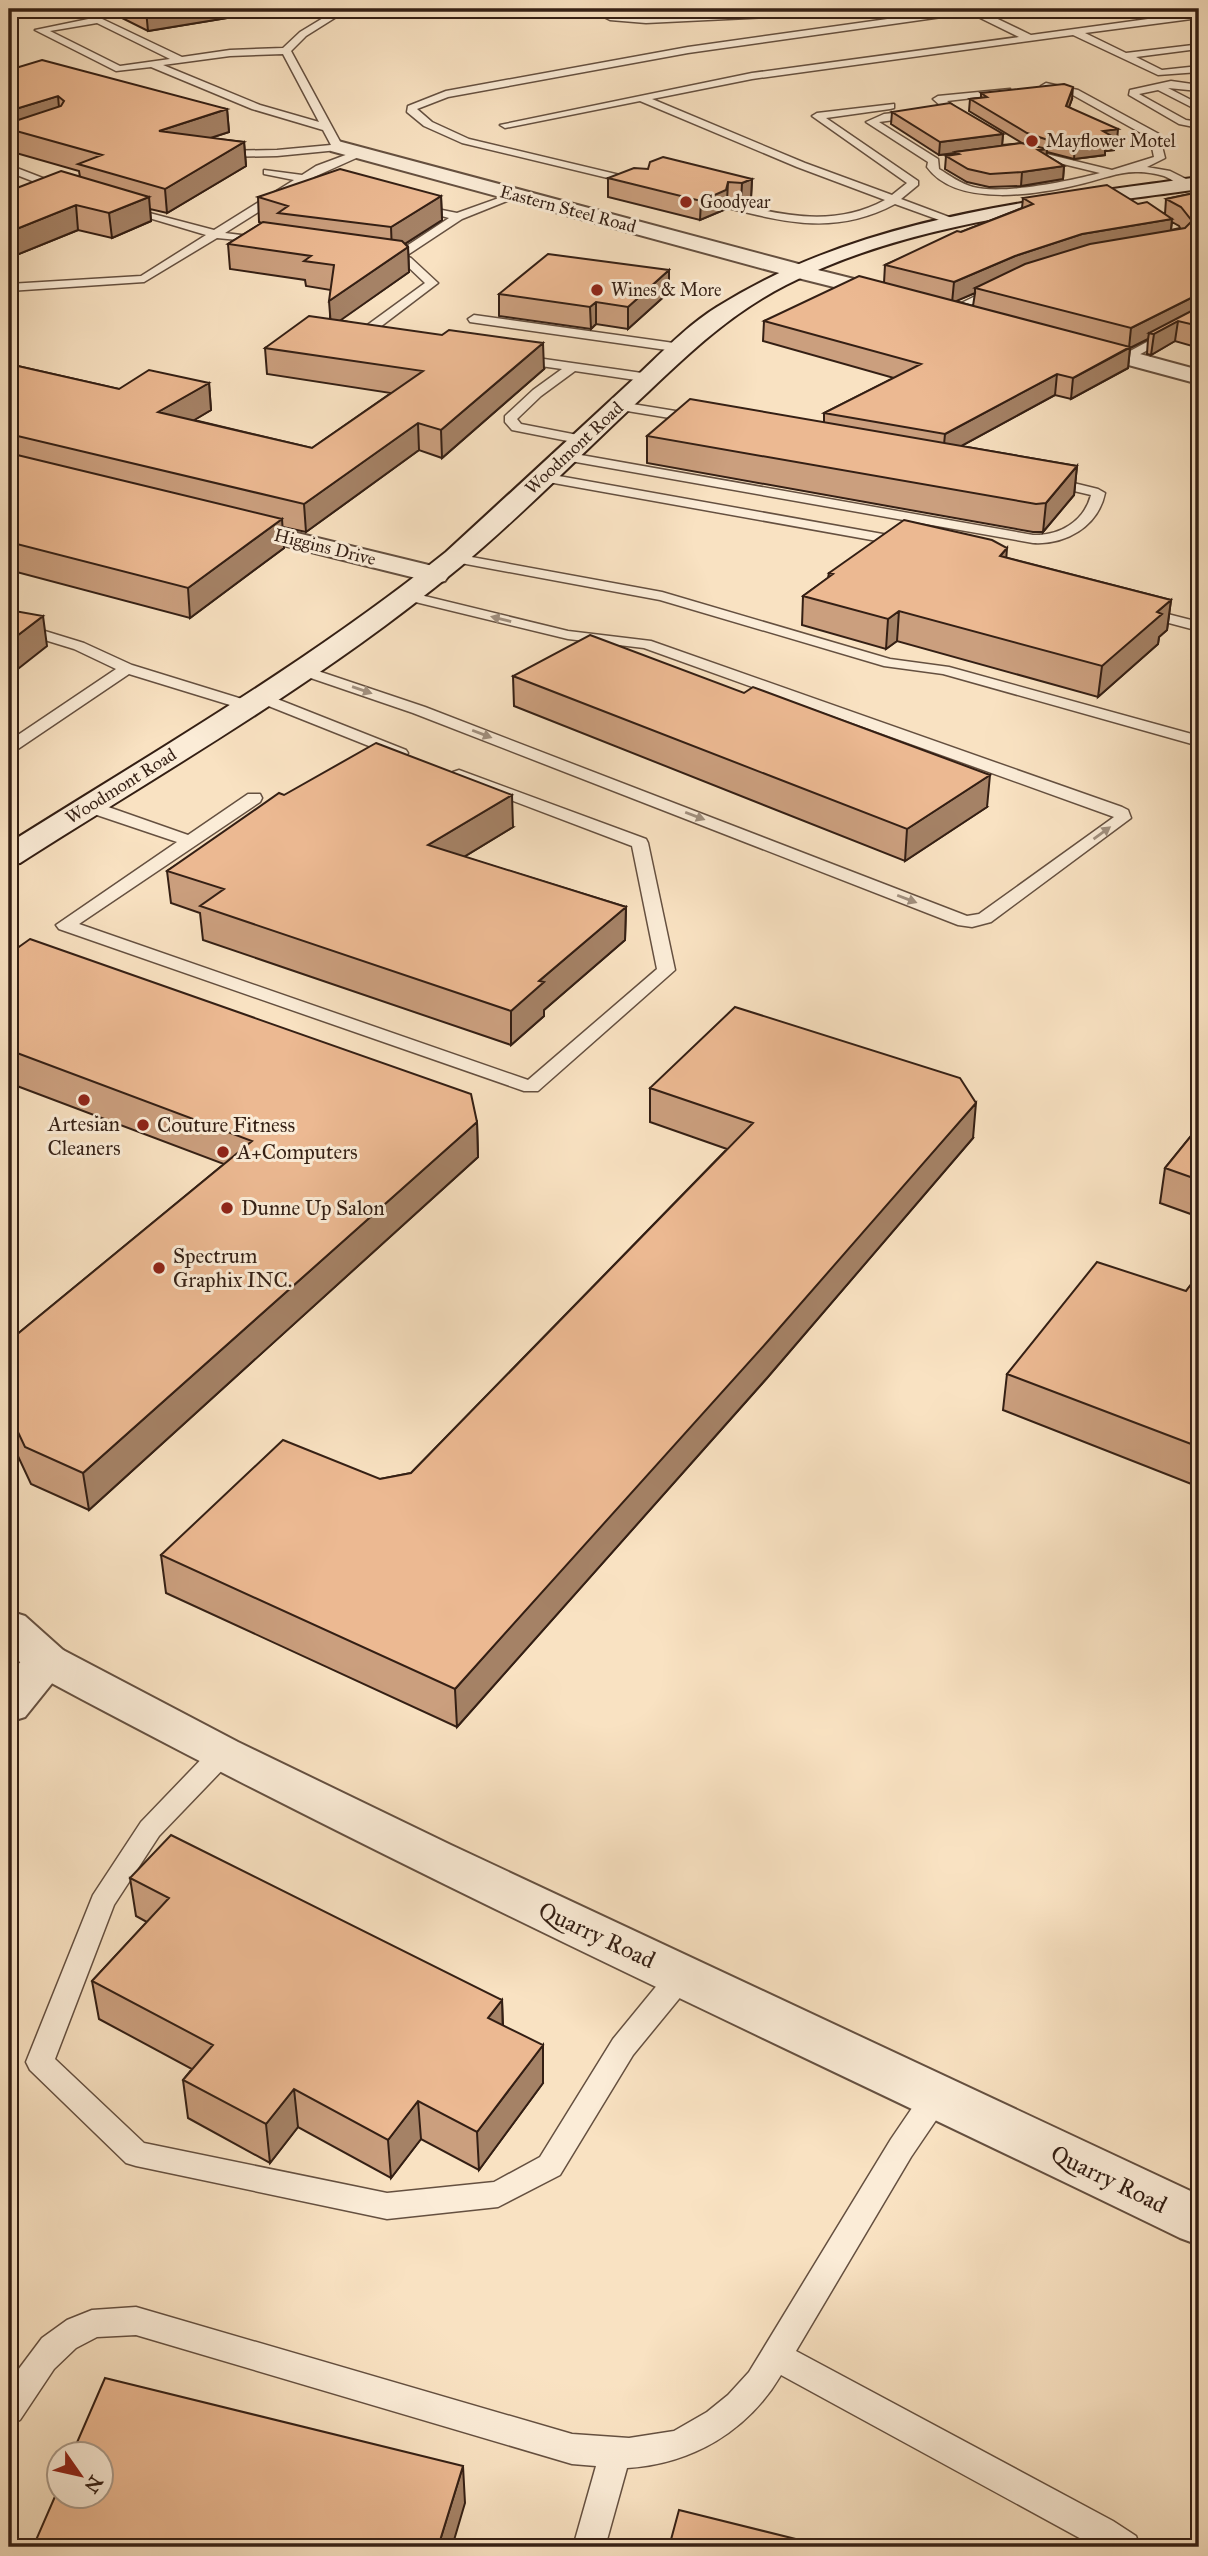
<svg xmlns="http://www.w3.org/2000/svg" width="1208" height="2556" viewBox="0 0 1208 2556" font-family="'IM FELL Great Primer',serif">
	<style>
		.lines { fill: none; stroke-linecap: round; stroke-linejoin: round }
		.service-casing { stroke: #655040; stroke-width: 3 }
		.minor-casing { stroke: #655040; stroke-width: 4 }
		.tertiary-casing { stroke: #655040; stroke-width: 4 }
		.secondary-casing { stroke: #341f14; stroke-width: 4 }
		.service { fill: #fbecd7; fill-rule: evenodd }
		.minor { fill: #fbecd7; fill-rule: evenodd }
		.tertiary { fill: #fbecd7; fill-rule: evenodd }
		.secondary { fill: #fbecd7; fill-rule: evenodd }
		.wall { fill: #cb9f7e; stroke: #341f14; stroke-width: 2; fill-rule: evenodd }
		.shaded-wall { fill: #a58266; stroke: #341f14; stroke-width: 2 }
		.building { fill: #ecb992; stroke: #341f14; stroke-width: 2 }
		.oneway { fill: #a1907f }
		.poi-dot { fill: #8f2418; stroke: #fbecd7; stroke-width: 2.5 }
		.labels { text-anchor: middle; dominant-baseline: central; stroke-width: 6; stroke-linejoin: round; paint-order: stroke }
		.far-poi-label { font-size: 18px; fill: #341f14; stroke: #fbecd7; text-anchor: start }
		.far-street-label { font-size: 18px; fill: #341f14; stroke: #fbecd7 }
		.poi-label { font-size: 21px; fill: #341f14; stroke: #fbecd7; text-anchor: start }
		.near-street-label { font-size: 24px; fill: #341f14; stroke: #fbecd7 }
	</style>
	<rect width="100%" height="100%" fill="#f9e2c2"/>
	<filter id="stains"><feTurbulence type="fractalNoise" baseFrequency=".00286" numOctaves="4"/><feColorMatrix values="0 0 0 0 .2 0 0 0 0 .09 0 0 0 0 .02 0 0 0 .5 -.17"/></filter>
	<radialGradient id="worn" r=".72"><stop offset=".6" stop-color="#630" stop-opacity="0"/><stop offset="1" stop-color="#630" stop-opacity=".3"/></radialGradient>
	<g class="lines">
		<defs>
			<path id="service" d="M 338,9 L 349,9 L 306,36 L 291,51 L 343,147 L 338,150 L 277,156 L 216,157 L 211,154 L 216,151 L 277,150 L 331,145 L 323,130 L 252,109 L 151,67 L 116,71 L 35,30 L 98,17 L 182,57 L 230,50 L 283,48 L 300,32 ZM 97,23 L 170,59 L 120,66 L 50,31 ZM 283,54 L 319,122 L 260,105 L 163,65 L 230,56 Z
				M 588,9 L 646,17 L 821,9 L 877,9 L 872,12 L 646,23 L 610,20 Z
				M 959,9 L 977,9 L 1031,35 L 1199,12 L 1199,18 L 1085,33 L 1126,53 L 1193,45 L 1193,49 L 1190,50 L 1136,57 L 1162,70 L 1199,66 L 1199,72 L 1158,75 L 1073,35 L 752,79 L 652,99 L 805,163 L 892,195 L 907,183 L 812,116 L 817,113 L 894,104 L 894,108 L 890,109 L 826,118 L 918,181 L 918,185 L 901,199 L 957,220 L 957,224 L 953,225 L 895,204 C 837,235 788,223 728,208 L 728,204 L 732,203 C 785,216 835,227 885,200 L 797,167 L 640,101 L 505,128 L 500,125 L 752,73 L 1019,37 L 970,13 L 688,53 L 448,97 L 417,109 L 432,122 L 469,139 L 645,181 L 645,185 L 641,186 L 462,143 L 424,126 L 407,112 L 408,106 L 446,91 L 688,47 Z
				M 1171,81 L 1199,85 L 1199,91 L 1168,88 L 1199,104 L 1199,111 L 1158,90 L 1139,94 L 1186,120 L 1199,122 L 1199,128 L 1179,124 L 1129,95 L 1130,90 Z
				M 1046,83 L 1078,90 L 1159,134 L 1165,158 L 1147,167 L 1170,171 L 1194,183 L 1194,187 C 1183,189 1174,180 1164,176 C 1157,174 1146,172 1138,172 C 1121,171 1101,179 1085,183 C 1042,194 957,209 927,167 L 928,162 L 866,122 L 884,114 L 943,108 L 933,99 L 938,96 L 1010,89 L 1010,93 L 1007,94 L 947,101 L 956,108 L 956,112 L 879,122 L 938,159 L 939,169 C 949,175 961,184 973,187 C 1002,195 1070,181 1100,173 L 1026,155 L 1026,151 L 1030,150 L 1112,170 L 1154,157 L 1150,138 L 1071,94 L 1043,88 L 1041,86 Z
				M 359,150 L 363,151 L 363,155 L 314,177 L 314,181 L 306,182 L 225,233 L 265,238 L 269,239 L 269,243 L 217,238 L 144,282 L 9,291 L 9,284 L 141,276 L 206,235 L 119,209 L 119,205 L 214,230 L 294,180 L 264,174 L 264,170 L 302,175 L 316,166 Z
				M 9,165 L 66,187 L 67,189 L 58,191 L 9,172 Z
				M 513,193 L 522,195 L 462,219 L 406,256 L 411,258 L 438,283 L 363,340 L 355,340 L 355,334 L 425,283 L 404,263 L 377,257 L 383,254 L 393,255 L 449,218 L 412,208 L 412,204 L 457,213 Z
				M 996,286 L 1006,288 L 955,314 L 945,311 Z
				M 1199,314 L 1199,323 L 1129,360 L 1125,361 L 1119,357 Z
				M 474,315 L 681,344 L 687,348 L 681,352 L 470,322 L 468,319 Z
				M 516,355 L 649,374 L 655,378 L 649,382 L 575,371 L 541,396 L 517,419 L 521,424 L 588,437 L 588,443 L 583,444 L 512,430 L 505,422 L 505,416 L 533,390 L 562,369 L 512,362 L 512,356 Z
				M 620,402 L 700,415 L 706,419 L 700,423 L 615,409 L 614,406 Z
				M 564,452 L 1033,535 C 1059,536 1084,522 1091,495 L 1044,484 L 1044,478 L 1049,477 L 1098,489 L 1105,493 C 1098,527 1065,545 1033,543 L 559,459 L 557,456 Z
				M 542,473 L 905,538 L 912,542 L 905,546 L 537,480 L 537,474 Z
				M 455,554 L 662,592 L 890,659 L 949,667 L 1199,736 L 1199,746 L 943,674 L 884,666 L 660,600 L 450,561 L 448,558 Z
				M 408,592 L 568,631 L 651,641 L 1122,807 L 1128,810 L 1131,818 L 991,922 L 972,927 L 958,925 L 413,713 L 299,674 L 296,671 L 299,668 L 309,668 L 425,707 L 967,916 L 979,914 L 1114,817 L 644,648 L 568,639 L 403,599 L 401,596 Z
				M 1140,607 L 1199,622 L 1199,631 L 1135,614 L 1133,611 Z
				M 9,620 L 84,643 L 132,665 L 255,703 L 257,706 L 249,711 L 243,709 L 129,674 L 15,751 L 9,753 L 9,741 L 116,669 L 74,649 L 9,629 Z
				M 262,693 L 406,750 L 408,753 L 406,756 L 394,756 L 256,701 L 254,698 Z
				M 459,770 L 646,839 L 648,843 L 675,970 L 538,1091 L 524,1091 L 59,929 L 56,925 L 177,842 L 82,810 L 80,806 L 82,802 L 94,802 L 188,835 L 248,794 L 260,794 L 262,798 L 260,802 L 79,924 L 528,1080 L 657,969 L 632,846 L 453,778 L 451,775 L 453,772 Z
				M 222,1745 L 231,1747 L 235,1754 L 231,1761 L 159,1836 L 114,1905 L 55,2059 L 144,2143 L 387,2193 L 494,2182 L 540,2157 L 613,2039 L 672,1967 L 682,1964 L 692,1967 L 696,1975 L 692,1983 L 633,2055 L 560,2175 L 498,2207 L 387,2219 L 136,2166 L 126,2163 L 30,2070 L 26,2062 L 93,1895 L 141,1822 L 213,1747 Z
				M 937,2083 L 947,2086 L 951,2095 L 947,2104 L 911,2157 L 796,2351 L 1113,2521 L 1136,2536 L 1140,2547 L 1096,2547 L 781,2375 C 748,2431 692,2464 627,2468 L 605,2547 L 573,2547 L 596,2466 L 572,2464 L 136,2335 L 97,2337 L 76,2348 L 54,2369 L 20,2420 L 9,2425 L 9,2382 L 42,2338 L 67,2320 L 92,2310 L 136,2307 L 572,2434 L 629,2438 L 674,2431 L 707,2412 L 728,2395 L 749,2372 L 891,2139 L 927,2086 Z"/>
			<path id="minor" d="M 338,141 L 806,266 L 809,271 L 806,276 L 790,276 L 331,151 L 328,147 Z
				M 231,517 L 445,569 L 449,575 L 445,581 L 436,583 L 222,530 L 218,525 L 222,520 Z
				M 47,1645 L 63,1650 L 70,1661 L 25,1717 L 9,1722 L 9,1675 L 31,1650 Z"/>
			<path id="tertiary" d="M 798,265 L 902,291 L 905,296 L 902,301 L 894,302 L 790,276 L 787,271 L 790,266 Z
				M 1077,337 L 1199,370 L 1199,384 L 1069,349 L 1066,344 L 1069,339 Z
				M 9,1611 L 25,1616 L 63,1650 L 238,1742 L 451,1845 L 1199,2195 L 1199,2245 L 1180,2238 C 796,2051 407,1875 31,1672 L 9,1652 Z"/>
			<path id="secondary" d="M 1199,177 L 1199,189 C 1061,209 913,220 786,285 C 733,312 692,350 649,391 C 586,449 526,512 460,567 C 324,680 169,768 20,863 L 9,865 L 9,843 C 157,750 309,662 446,552 C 506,497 566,442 625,387 C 654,361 683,328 717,307 C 861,216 1034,201 1199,177 Z"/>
		</defs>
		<use href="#service" class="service-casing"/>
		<use href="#minor" class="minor-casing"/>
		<use href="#tertiary" class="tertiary-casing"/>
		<use href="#secondary" class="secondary-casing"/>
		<use href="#service" class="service"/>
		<use href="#minor" class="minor"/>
		<use href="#tertiary" class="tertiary"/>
		<use href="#secondary" class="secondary"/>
	</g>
	<path class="wall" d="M 104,9 L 282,9 L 148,31 Z
		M 9,70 L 227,109 L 229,132 L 210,138 L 244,142 L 246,166 L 167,213 L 150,209 L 151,221 L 112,238 L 78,230 L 9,258 L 80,177 L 79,171 L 9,151 Z
		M 981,93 L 1072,99 L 1069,107 L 1117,141 L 1114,142 L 1114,150 L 1105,151 L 1105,155 L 1074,159 L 1047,152 L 1046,155 L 1064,166 L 1063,179 L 1021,186 L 989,187 L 967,182 L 945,169 L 946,156 L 955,154 L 955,153 L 939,155 L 891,124 L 892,112 L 1003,134 L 1002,145 L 1022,143 L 969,111 L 970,99 L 981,98 Z
		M 608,178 L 752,179 L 751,198 L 741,202 L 727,201 L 726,209 L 700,220 L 608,197 Z
		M 1199,192 L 1199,348 L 1175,341 L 1151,355 L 1147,354 L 1148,339 L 1130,348 L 1128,368 L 1071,399 L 1055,395 L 961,446 L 1077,466 L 1074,495 L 1043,532 L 1033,532 L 647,463 L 647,436 L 824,422 L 824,413 L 894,378 L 763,341 L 764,321 L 884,283 L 885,265 L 961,232 L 1022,208 L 1023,198 L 1138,204 L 1165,214 L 1166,199 ZM 1172,222 L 1179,226 L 1180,228 L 1171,230 ZM 975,293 L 973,306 L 955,301 Z
		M 441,196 L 442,220 L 405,244 L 408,247 L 409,272 L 340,320 L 544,369 L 442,458 L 419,450 L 306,532 L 283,527 L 284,548 L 190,618 L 9,570 L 9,364 L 119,389 L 209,383 L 211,410 L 194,420 L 312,448 L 391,393 L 267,374 L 265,348 L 330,319 L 331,290 L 306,286 L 305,280 L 230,269 L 228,244 L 262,223 L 259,222 L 258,197 Z
		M 669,292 L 628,329 L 596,324 L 591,329 L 499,316 L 499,294 Z
		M 1007,558 L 1171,600 L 1167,630 L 1159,637 L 1158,644 L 1098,697 L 897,641 L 886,649 L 802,625 L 803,596 L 828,578 L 829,573 Z
		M 513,676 L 987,807 L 905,861 L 514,706 Z
		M 284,795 L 513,827 L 464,857 L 626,907 L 625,940 L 544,1010 L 544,1016 L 511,1045 L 203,940 L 200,913 L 171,903 L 167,871 Z
		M 9,954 L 477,1122 L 478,1157 L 89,1510 L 31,1484 L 9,1437 L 9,1341 L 224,1164 L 9,1083 Z
		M 650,1088 L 973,1138 L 767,1378 L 457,1727 L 166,1593 L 161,1555 L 380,1479 L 411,1473 L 727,1149 L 650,1122 Z
		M 1199,1126 L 1199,1217 L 1160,1203 L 1165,1168 Z
		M 1199,1274 L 1199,1487 L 1003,1410 L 1007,1374 L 1186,1291 Z
		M 130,1878 L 502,2000 L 503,2025 L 543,2083 L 479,2170 L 421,2139 L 391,2178 L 298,2127 L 270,2163 L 188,2118 L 183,2080 L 192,2069 L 99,2019 L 92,1981 L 147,1922 L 136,1916 Z"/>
	<path class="shaded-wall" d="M 155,9 L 282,9 L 148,31 L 146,10 Z
		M 1073,87 L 1072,99 L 1065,118 L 1066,106 Z
		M 58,96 L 60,119 L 9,129 L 9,111 Z
		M 227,109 L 229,132 L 161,154 L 159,131 Z
		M 1118,129 L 1117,141 L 1114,142 L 1114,150 L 1105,151 L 1105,155 L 1074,159 L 1075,146 L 1103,131 Z
		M 1003,134 L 1002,146 L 955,152 L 955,153 L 939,155 L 940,142 Z
		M 244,142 L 246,166 L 167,213 L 165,189 Z
		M 1047,149 L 1046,162 L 1038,150 Z
		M 1064,166 L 1063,179 L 1021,186 L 1022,172 Z
		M 752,179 L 751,198 L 741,202 L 742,183 Z
		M 728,182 L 727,201 L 726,209 L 700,220 L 701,201 Z
		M 441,196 L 442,220 L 392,252 L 391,227 Z
		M 149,197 L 151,221 L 112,238 L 109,213 Z
		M 76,205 L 78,230 L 9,258 L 9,232 Z
		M 1172,219 L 1170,238 L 975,288 L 975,293 L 952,303 L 954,282 L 1015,256 L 1082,234 Z
		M 408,247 L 409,272 L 331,327 L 329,301 Z
		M 669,270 L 669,292 L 628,329 L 628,307 Z
		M 1199,294 L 1199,313 L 1178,321 L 1175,341 L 1151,355 L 1154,334 L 1149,333 L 1148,339 L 1130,348 L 1128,368 L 1071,399 L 1073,378 L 1129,348 L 1131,328 Z
		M 596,302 L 596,324 L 591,329 L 590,307 Z
		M 543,343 L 544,369 L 442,458 L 441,430 Z
		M 1057,374 L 1055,395 L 943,456 L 945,434 Z
		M 209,383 L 211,410 L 161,440 L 158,412 Z
		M 418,423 L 419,450 L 306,532 L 304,504 Z
		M 1077,466 L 1074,495 L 1043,532 L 1046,503 Z
		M 282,519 L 284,548 L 190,618 L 188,588 Z
		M 1007,548 L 1005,577 L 1000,556 Z
		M 1171,600 L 1167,630 L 1159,637 L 1158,644 L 1098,697 L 1102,666 L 1157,612 Z
		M 899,611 L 897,641 L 886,649 L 888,619 Z
		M 43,616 L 47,646 L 9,676 L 9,642 Z
		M 990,775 L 987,807 L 905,861 L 907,829 Z
		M 512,795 L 513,827 L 429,878 L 428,845 Z
		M 626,907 L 625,940 L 544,1010 L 544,1016 L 511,1045 L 511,1011 L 539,981 Z
		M 976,1103 L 973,1138 L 767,1378 L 457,1727 L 455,1689 Z
		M 477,1122 L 478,1157 L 89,1510 L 83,1473 Z
		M 502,2000 L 503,2038 L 488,2018 Z
		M 543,2045 L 543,2083 L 479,2170 L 477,2132 Z
		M 294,2089 L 298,2127 L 270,2163 L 266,2124 Z
		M 418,2101 L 421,2139 L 391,2178 L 388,2140 Z
		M 463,2466 L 465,2503 L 452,2547 L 438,2547 Z"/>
	<path class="building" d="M 42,60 L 227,109 L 159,131 L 244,142 L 165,189 L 78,164 L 102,155 L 9,129 L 9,123 L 61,106 L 64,101 L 58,96 L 9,111 L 9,70 Z
		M 1064,84 L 1073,87 L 1066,106 L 1118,129 L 1103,131 L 1115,138 L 1101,139 L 1106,142 L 1075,146 L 1048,140 L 1027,133 L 970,99 L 987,97 L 981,93 Z
		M 950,103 L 1003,134 L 940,142 L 892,112 Z
		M 1021,143 L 1047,149 L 1038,150 L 1064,166 L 1022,172 L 990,174 L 968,169 L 946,156 L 959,154 L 955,152 Z
		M 663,157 L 752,179 L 742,183 L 728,182 L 726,190 L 701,201 L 608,178 L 634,168 L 648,169 L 650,162 Z
		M 340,169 L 441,196 L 391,227 L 278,213 L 288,206 L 258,197 Z
		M 61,171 L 149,197 L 109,213 L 76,205 L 9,232 L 9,191 Z
		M 1107,185 L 1138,204 L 1147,202 L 1172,219 L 1082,234 L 1015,256 L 954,282 L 885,265 L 957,231 L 961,232 L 1033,204 L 1023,198 Z
		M 1199,192 L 1199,294 L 1131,328 L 975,288 L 1025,264 L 1090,244 L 1185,228 L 1192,221 L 1181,207 L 1166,199 Z
		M 263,222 L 402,241 L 408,247 L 329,301 L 334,265 L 304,261 L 311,256 L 228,244 Z
		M 548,254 L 669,270 L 628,307 L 596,302 L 590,307 L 499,294 Z
		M 859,276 L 1130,347 L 1073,378 L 1057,374 L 945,434 L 824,413 L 921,364 L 764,321 Z
		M 1199,307 L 1199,326 L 1178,321 L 1154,334 L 1149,333 Z
		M 309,316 L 442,335 L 449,330 L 543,343 L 441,430 L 418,423 L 304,504 L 9,434 L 9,364 L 119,389 L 149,370 L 209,383 L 158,412 L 312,448 L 423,371 L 265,348 Z
		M 690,399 L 1077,466 L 1046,503 L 1036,504 L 647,436 Z
		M 9,453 L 282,519 L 188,588 L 9,542 L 9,529 L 12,527 L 9,526 Z
		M 904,520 L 992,540 L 1007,548 L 1000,556 L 1171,600 L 1157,612 L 1162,614 L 1102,666 L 899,611 L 888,619 L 803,596 L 833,574 L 829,573 Z
		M 9,610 L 43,616 L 9,642 Z
		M 590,635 L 744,693 L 753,687 L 990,775 L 907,829 L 513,676 Z
		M 376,743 L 512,795 L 428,845 L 626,907 L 539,981 L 544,982 L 511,1011 L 200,906 L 224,889 L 167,871 L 279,793 L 284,795 Z
		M 30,939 L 471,1094 L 477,1122 L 83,1473 L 25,1447 L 9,1413 L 9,1341 L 252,1141 L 9,1050 L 9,954 Z
		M 735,1007 L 960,1078 L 976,1103 L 768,1341 L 455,1689 L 161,1555 L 283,1440 L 380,1479 L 411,1473 L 753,1123 L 650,1088 Z
		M 1199,1126 L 1199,1180 L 1165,1168 Z
		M 1097,1262 L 1186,1291 L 1199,1274 L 1199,1447 L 1007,1374 Z
		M 171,1835 L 502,2000 L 488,2018 L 543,2045 L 477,2132 L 418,2101 L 388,2140 L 294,2089 L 266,2124 L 183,2080 L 213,2045 L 92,1981 L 169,1898 L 130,1878 Z
		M 105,2378 L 463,2466 L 438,2547 L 33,2547 L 60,2485 L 60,2496 L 102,2496 L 102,2454 L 72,2454 Z
		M 679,2510 L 828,2547 L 669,2547 Z"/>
	<defs><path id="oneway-solid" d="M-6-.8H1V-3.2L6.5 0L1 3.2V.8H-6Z" transform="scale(1.75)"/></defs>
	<g class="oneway">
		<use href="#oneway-solid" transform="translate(501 619) rotate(-166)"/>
		<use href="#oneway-solid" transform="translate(362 690) rotate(19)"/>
		<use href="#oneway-solid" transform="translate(482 734) rotate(21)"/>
		<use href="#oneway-solid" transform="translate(695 816) rotate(21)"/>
		<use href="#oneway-solid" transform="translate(1102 833) rotate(-36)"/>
		<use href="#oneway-solid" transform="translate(907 899) rotate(21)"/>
	</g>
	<g class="poi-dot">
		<circle cx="1032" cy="141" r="7"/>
		<circle cx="686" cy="202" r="7"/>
		<circle cx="597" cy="290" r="7"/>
		<circle cx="84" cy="1100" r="7"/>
		<circle cx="143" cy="1125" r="7"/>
		<circle cx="223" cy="1152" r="7"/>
		<circle cx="227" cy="1208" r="7"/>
		<circle cx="159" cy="1268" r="7"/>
	</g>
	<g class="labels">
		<g class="far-poi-label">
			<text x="1046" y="141">Mayflower Motel</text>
			<text x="700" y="202">Goodyear</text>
			<text x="611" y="290">Wines &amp; More</text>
		</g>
		<g class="far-street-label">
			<text transform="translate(568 209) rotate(15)">Eastern Steel Road</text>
			<text transform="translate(574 448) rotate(-43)">Woodmont Road</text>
			<text transform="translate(325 547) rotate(14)">Higgins Drive</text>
			<text transform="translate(121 786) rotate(-32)">Woodmont Road</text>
		</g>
		<g class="poi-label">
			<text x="84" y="1124" text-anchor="middle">Artesian<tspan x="84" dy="24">Cleaners</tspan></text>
			<text x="157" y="1125">Couture Fitness</text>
			<text x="237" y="1152">A+Computers</text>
			<text x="241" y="1208">Dunne Up Salon</text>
			<text x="173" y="1256">Spectrum<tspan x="173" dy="24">Graphix INC.</tspan></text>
		</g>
		<g class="near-street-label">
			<text transform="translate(597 1935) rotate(25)">Quarry Road</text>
			<text transform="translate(1109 2179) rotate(26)">Quarry Road</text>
		</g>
	</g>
	<rect width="1208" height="2556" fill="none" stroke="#f9e2c2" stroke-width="35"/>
	<rect x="10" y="10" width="1187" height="2535" fill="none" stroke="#341f14" stroke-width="3.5"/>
	<rect x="18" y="18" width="1173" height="2521" fill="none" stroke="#341f14" stroke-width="2"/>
	<g transform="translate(80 2475) rotate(124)"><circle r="33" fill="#fbecd7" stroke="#ab9a89" stroke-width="2"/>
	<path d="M0-5L12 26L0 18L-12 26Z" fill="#8f2418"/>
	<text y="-10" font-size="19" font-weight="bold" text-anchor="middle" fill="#341f14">N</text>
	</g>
	<rect width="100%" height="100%" filter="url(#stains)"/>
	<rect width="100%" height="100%" fill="url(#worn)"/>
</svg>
